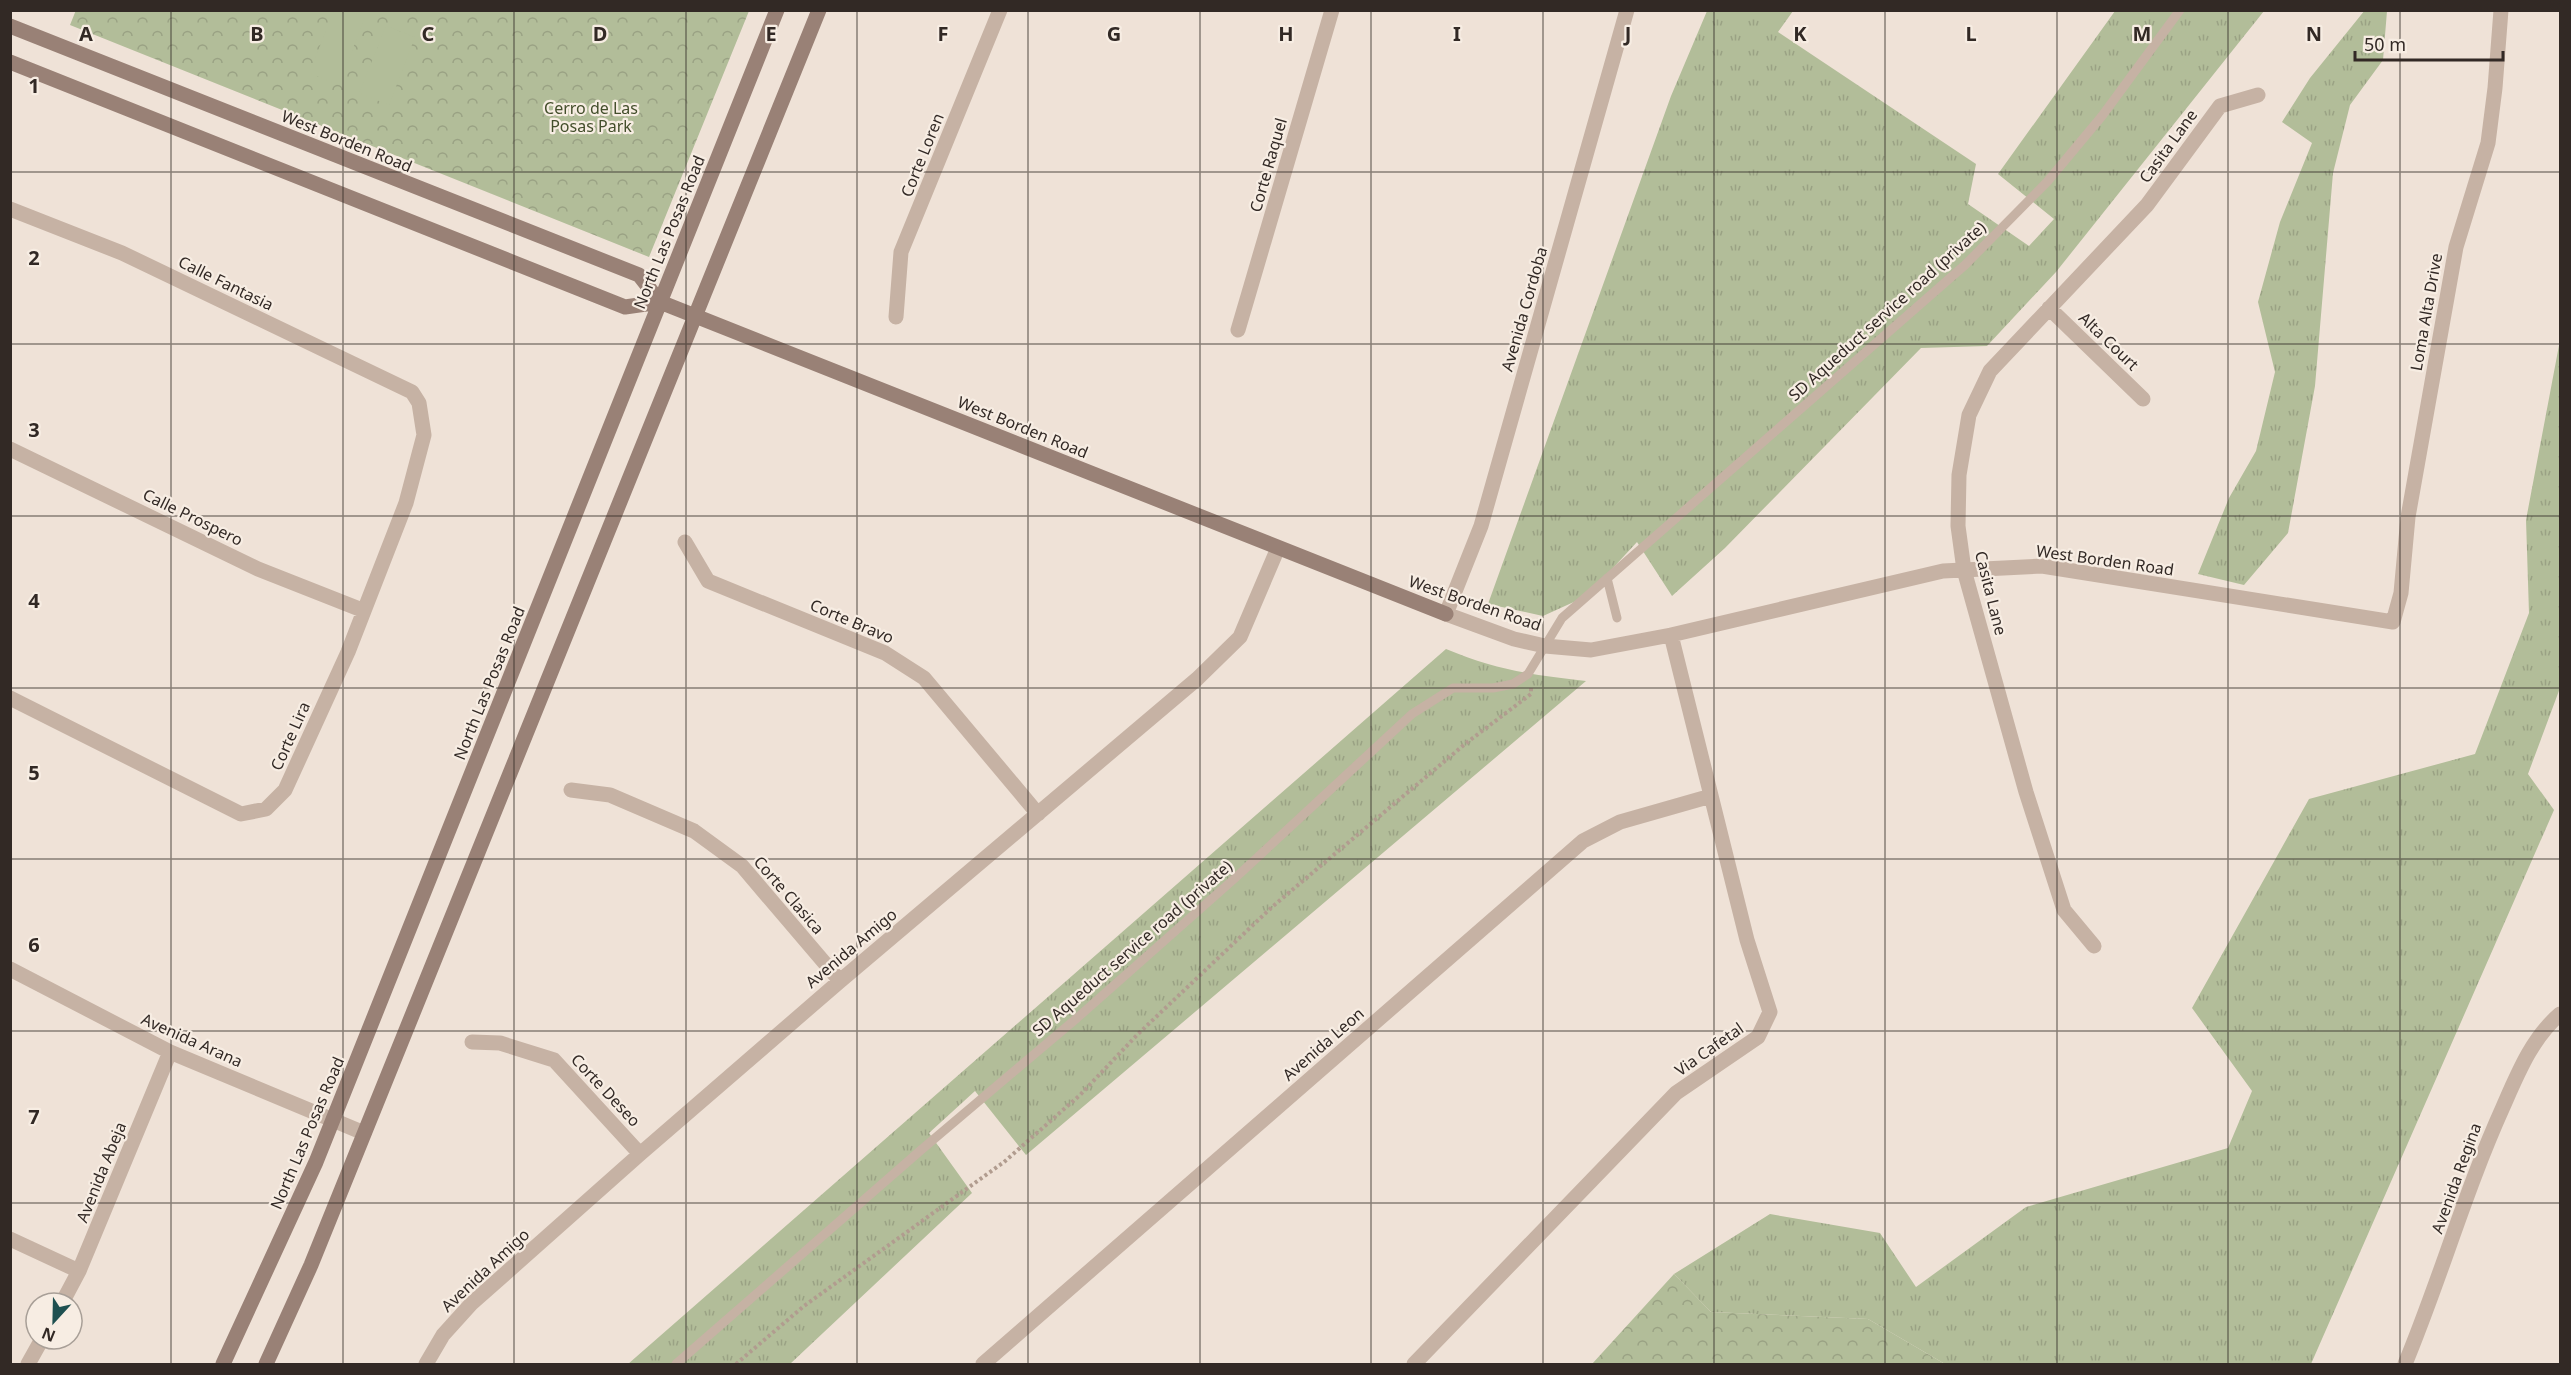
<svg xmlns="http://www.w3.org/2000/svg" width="2571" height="1375" viewBox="0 0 2571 1375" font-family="'Noto Sans',sans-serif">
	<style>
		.grass { fill: url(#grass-tufts) }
		.forest { fill: url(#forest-crowns) }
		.pitch { fill: #b2bd99 }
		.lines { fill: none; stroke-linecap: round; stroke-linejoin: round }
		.path { stroke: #b19c8f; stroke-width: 4; stroke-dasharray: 3 3; stroke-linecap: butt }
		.lane { stroke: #c6b2a4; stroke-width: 9 }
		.street { stroke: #c6b2a4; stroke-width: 15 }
		.secondary { stroke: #998176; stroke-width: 15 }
		.grid { fill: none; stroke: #322925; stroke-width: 1.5; stroke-opacity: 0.55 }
		.labels { text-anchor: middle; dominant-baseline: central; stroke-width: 4.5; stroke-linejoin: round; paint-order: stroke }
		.park-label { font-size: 16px; fill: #434e2b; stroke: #f7ede3 }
		.street-label { font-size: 16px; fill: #322925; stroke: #f7ede3 }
		.grid-label { font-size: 20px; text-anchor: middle; font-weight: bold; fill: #322925; stroke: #f7ede3; stroke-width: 4.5; stroke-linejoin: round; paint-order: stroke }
	</style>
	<defs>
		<pattern id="grass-tufts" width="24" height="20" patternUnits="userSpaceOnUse" patternTransform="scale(1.5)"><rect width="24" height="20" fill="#b2bd99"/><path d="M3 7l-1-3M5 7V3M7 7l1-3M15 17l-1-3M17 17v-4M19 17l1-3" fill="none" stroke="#9aa284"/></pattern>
		<pattern id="forest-crowns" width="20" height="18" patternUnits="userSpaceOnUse" patternTransform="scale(1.5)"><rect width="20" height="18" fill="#b2bd99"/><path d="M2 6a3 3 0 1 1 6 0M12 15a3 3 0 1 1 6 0" fill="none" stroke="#9aa284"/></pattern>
	</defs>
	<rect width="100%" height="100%" fill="#efe2d7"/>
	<path class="grass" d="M 2365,10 L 2387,11 L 2383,60 L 2350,105 L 2333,173 L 2315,386 L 2288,533 L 2244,585 L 2198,574 L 2229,498 L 2256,451 L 2275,372 L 2258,302 L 2280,222 L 2312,143 L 2282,122 L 2310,78 Z
		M 1707,11 L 1793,11 L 1778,32 L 1976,164 L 1968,204 L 2029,246 L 2054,219 L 1998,174 L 2115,11 L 2264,11 L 2056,272 L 1987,346 L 1921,348 L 1725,548 L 1672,596 L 1637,542 L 1587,596 L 1543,616 L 1488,604 L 1671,96 Z
		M 2560,340 L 2560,688 L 2528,774 L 2554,810 L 2311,1364 L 1945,1364 L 1868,1319 L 1711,1312 L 1674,1274 L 1770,1214 L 1880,1233 L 1916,1287 L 2026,1207 L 2228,1148 L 2252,1091 L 2192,1008 L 2309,799 L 2475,754 L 2529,613 L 2526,520 Z
		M 1446,649 C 1496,670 1532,675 1586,681 L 1026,1155 L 975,1091 L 929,1133 L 972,1193 L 790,1364 L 628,1364 Z"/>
	<path class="forest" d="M 76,10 L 749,11 L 649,257 L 70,25 Z
		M 1674,1274 L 1711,1312 L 1868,1319 L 1945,1364 L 1592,1364 Z"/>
	<path class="pitch" d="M 334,11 L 348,11 L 365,17 L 339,85 L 309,73 Z
		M 386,26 L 415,37 L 389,105 L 359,93 Z"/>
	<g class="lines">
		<path class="path" d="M 736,1364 L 804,1306 L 1004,1162 L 1080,1095 L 1138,1034 L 1272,907 L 1465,744 L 1531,694 L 1531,687"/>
		<path class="lane" d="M 1607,578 L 1617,618
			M 676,1364 L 921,1150 L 1077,1018 L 1234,879 L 1412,714 L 1453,688 L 1493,688 L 1513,684 L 1528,674 L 1562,618 L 1965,265 L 2047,182 L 2102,116 L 2180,10"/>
		<path class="street" d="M 1627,10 L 1481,526 L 1446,614 L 1514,639 L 1545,646 L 1591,650 L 1671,635 L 1943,571 L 2042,566 L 2393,622 L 2401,593 L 2408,517 L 2456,247 L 2488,143 L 2495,88 L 2501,10
			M 10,209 L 122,253 L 412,392 L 419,403 L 424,435 L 406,503 L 348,652 L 285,790 L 266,809 L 241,814 L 10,698
			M 2049,308 L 2143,399
			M 896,317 L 901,252 L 1000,10
			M 1238,330 L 1332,10
			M 10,449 L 258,569 L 362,610
			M 685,542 L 708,581 L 885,653 L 924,678 L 1038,814
			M 571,790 L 610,795 L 694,831 L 742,866 L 840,981
			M 2094,946 L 2064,910 L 2026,792 L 1964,570 L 1958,526 L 1959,475 L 1969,415 L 1990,371 L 2147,205 L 2220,106 L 2258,95
			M 10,969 L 170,1052 L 364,1133
			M 472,1042 L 500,1043 L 554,1060 L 640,1154
			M 10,1239 L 79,1271
			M 62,1303 L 79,1271 L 170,1052
			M 28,1364 L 42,1339
			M 426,1364 L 443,1335 L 471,1304 L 640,1154 L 840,981 L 1197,679 L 1240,637 L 1278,548
			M 983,1364 L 1583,841 L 1620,822 L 1711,796
			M 1414,1364 L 1676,1093 L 1758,1037 L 1770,1012 L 1747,940 L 1671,635
			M 2405,1364 C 2440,1280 2465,1191 2503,1107 C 2518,1073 2532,1038 2560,1014"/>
		<path class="secondary" d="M 10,26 L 639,275 L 660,302 L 1446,614
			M 10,62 L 625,307 L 660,302
			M 223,1364 L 316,1162 L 777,10
			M 266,1364 L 311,1265 L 819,10"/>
	</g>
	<path class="grid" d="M 171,10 L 171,1364M 343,10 L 343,1364M 514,10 L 514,1364M 686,10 L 686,1364M 857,10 L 857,1364M 1028,10 L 1028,1364M 1200,10 L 1200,1364M 1371,10 L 1371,1364M 1543,10 L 1543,1364M 1714,10 L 1714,1364M 1885,10 L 1885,1364M 2057,10 L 2057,1364M 2228,10 L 2228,1364M 2400,10 L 2400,1364M 10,172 L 2560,172M 10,344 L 2560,344M 10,516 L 2560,516M 10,688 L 2560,688M 10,859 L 2560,859M 10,1031 L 2560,1031M 10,1203 L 2560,1203"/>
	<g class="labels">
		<g class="park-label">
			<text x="591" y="108">Cerro de Las<tspan x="591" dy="18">Posas Park</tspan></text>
		</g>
		<g class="street-label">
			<text transform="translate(347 141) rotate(22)">West Borden Road</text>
			<text transform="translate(2168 146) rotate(-54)">Casita Lane</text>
			<text transform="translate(922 155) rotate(-68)">Corte Loren</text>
			<text transform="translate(1268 165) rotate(-74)">Corte Raquel</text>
			<text transform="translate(669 232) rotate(-68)">North Las Posas Road</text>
			<text transform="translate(226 283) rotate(26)">Calle Fantasia</text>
			<text transform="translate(1524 309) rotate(-74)">Avenida Cordoba</text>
			<text transform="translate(1887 311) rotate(-42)">SD Aqueduct service road (private)</text>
			<text transform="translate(2426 312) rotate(-80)">Loma Alta Drive</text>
			<text transform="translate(2109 341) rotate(44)">Alta Court</text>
			<text transform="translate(1023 427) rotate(22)">West Borden Road</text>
			<text transform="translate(193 517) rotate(26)">Calle Prospero</text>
			<text transform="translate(2105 560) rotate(8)">West Borden Road</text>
			<text transform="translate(1991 593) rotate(76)">Casita Lane</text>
			<text transform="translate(1475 603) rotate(19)">West Borden Road</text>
			<text transform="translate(852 621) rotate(23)">Corte Bravo</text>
			<text transform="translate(489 683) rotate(-68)">North Las Posas Road</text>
			<text transform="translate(290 736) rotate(-66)">Corte Lira</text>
			<text transform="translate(789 895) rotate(49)">Corte Clasica</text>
			<text transform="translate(851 948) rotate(-40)">Avenida Amigo</text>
			<text transform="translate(1132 948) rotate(-41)">SD Aqueduct service road (private)</text>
			<text transform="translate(192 1040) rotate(24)">Avenida Arana</text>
			<text transform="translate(1323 1044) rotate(-41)">Avenida Leon</text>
			<text transform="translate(1709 1049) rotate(-35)">Via Cafetal</text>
			<text transform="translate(606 1090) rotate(47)">Corte Deseo</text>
			<text transform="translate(307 1133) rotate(-67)">North Las Posas Road</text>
			<text transform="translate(101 1172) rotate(-68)">Avenida Abeja</text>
			<text transform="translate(2456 1178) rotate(-70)">Avenida Regina</text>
			<text transform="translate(485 1270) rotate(-43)">Avenida Amigo</text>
		</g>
	</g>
	<g class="grid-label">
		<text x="86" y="41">A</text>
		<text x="257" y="41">B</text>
		<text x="428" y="41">C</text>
		<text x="600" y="41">D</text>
		<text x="771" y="41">E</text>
		<text x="943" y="41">F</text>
		<text x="1114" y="41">G</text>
		<text x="1286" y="41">H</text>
		<text x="1457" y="41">I</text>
		<text x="1628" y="41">J</text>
		<text x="1800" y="41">K</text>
		<text x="1971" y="41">L</text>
		<text x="2142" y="41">M</text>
		<text x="2314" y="41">N</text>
		<text x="34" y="93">1</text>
		<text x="34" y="265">2</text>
		<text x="34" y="437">3</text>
		<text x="34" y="608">4</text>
		<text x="34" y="780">5</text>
		<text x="34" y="952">6</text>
		<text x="34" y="1124">7</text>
	</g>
	<rect width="2571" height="1375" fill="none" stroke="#322925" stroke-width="24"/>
	<g transform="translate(54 1321) rotate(202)"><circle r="28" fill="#f7ede3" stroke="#a89f97" stroke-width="1.5"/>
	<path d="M0-4.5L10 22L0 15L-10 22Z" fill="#1e5050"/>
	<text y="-9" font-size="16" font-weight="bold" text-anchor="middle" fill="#322925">N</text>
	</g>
	<path d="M2355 51v9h148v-9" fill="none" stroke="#322925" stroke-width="3"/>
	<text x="2364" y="51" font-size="18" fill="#322925" stroke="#f7ede3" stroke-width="4.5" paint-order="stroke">50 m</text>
</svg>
